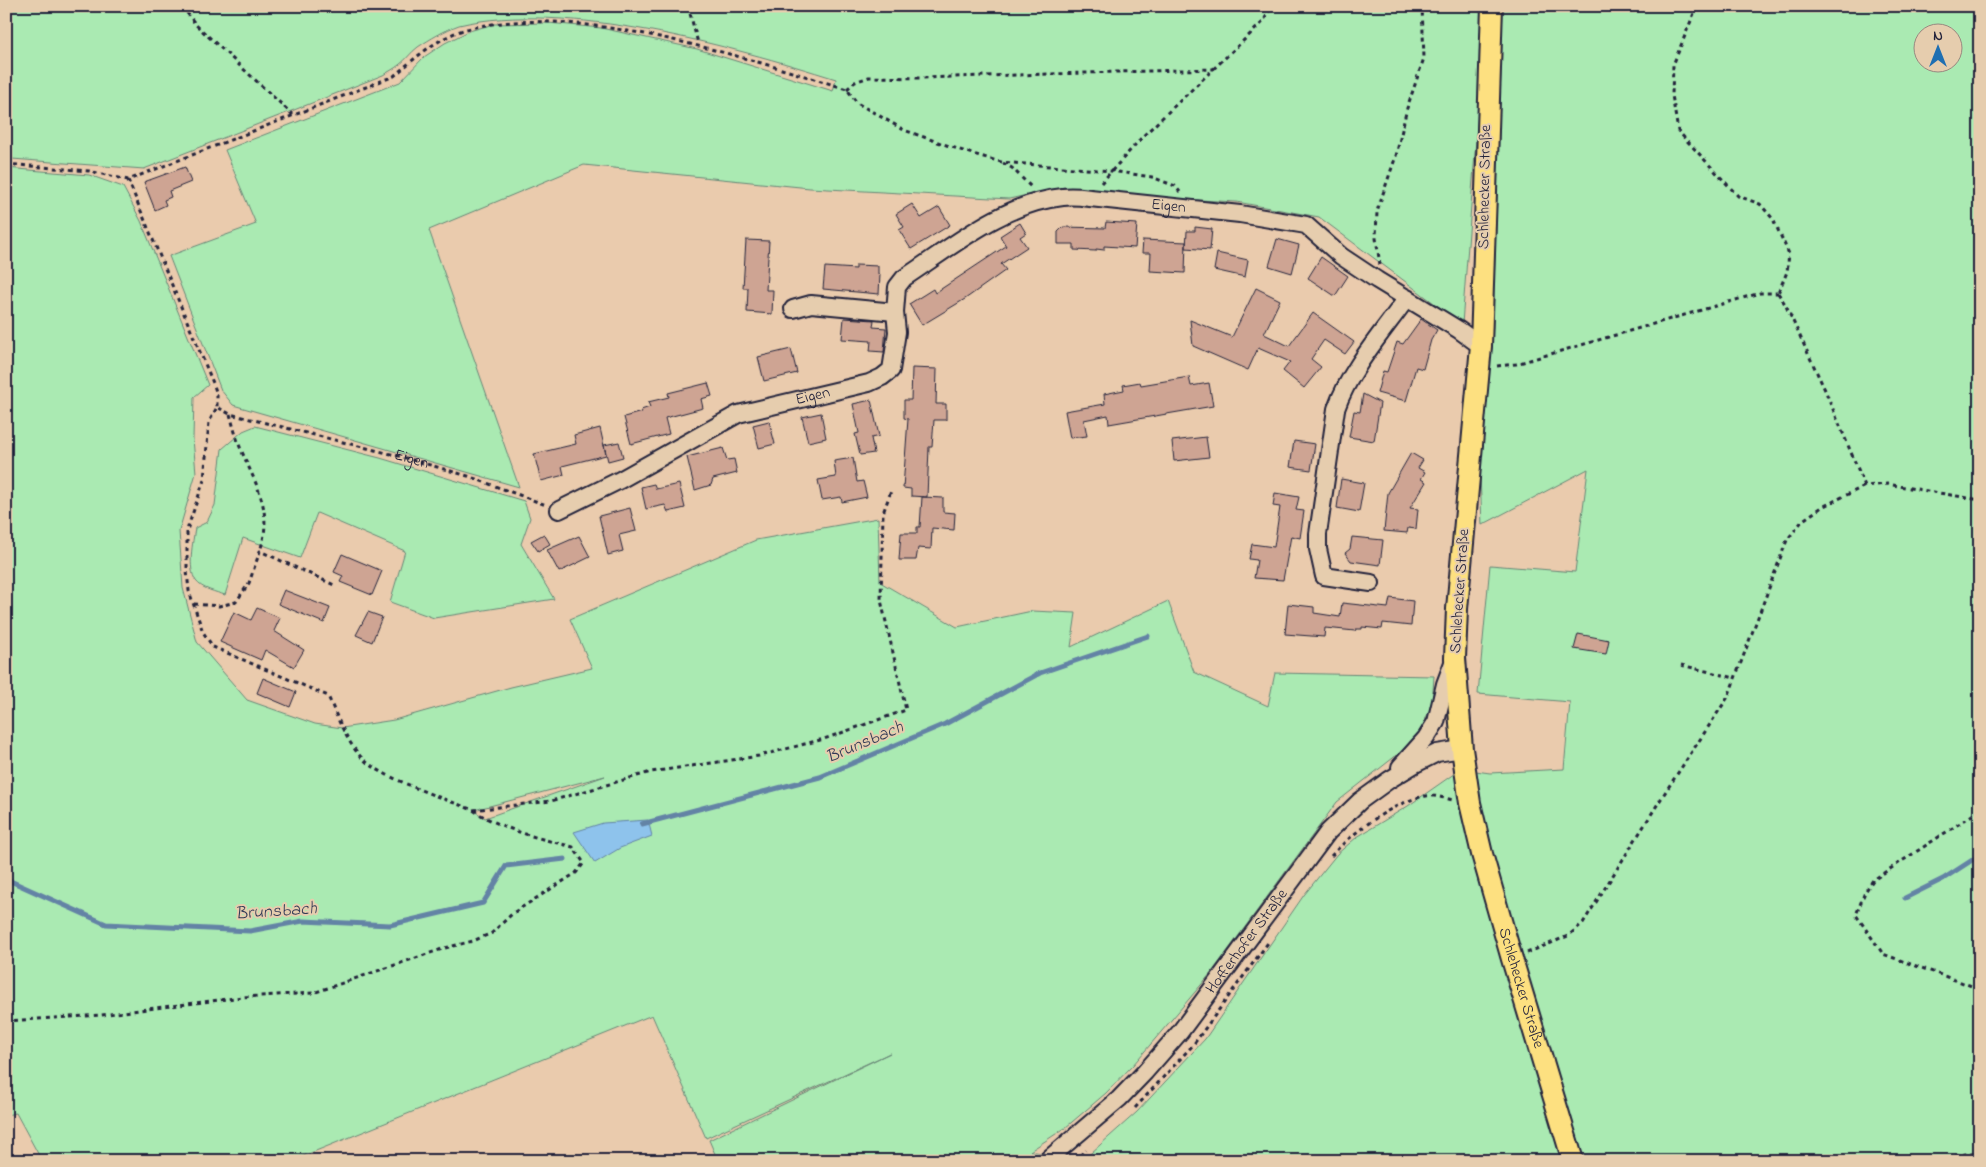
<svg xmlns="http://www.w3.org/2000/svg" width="1986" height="1167" viewBox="0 0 1986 1167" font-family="'Indie Flower',sans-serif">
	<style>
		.green { fill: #aaeab2; stroke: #668676; fill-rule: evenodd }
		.water { fill: #8ec3ec; stroke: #6383a5 }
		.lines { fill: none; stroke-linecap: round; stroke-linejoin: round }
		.stream { stroke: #6383a5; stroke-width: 5 }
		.building { fill: #cea493; stroke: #22223b }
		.minor-casing { stroke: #22223b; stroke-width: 20 }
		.major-casing { stroke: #22223b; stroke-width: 24 }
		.path { stroke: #22223b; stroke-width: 3; stroke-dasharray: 4 4; stroke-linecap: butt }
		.minor { stroke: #e6cdae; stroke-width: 16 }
		.major { stroke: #fde080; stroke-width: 20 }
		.labels { text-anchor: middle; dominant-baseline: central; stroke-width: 4; stroke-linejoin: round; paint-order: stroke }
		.street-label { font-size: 16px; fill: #22223b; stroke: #e6cdae }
		.water-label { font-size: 18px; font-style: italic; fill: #323a56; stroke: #e6cdae }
	</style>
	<rect width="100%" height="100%" fill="#eacbad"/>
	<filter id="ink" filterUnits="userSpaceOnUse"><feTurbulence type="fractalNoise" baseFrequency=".02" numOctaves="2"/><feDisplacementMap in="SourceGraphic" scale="10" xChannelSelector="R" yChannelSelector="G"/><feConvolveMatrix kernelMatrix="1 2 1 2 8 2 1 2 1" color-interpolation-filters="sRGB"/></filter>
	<g filter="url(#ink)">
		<path class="green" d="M 6,6 L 1483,6 L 1481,27 L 1478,113 L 1462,324 L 1319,217 L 1237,202 L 1105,195 L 1064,187 L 1009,199 L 810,188 L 584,165 L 429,230 L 519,487 L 233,405 L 221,390 L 169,256 L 256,224 L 225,150 L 400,82 L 424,57 L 445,43 L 469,31 L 494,24 L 548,23 L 601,28 L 697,49 L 833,91 L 836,79 C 731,46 565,0 459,25 C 445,30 430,39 418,47 C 411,52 406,60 399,65 C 394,69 388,72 383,75 L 144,169 L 12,159 L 6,158 Z
			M 1503,6 L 1980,6 L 1980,1161 L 1082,1161 L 1137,1112 L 1205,1039 L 1304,895 L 1337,854 L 1357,837 L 1408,806 L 1461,769 L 1490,773 L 1564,769 L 1570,702 L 1478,694 L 1490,565 L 1575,572 L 1588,469 L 1482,525 L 1477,395 L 1481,346 L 1492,350 ZM 1924,32 L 1954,32 L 1954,62 L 1924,62 Z
			M 6,168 L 89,175 L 123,187 L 141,221 L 208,385 L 194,397 L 193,439 L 196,473 L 179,531 L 183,588 L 197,642 L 247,700 L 315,724 L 342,728 L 394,720 L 511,687 L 592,668 L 570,619 L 756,540 L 878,518 L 880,582 L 957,627 L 1032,611 L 1076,613 L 1071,647 L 1168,601 L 1194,672 L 1268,706 L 1275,673 L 1434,676 L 1432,705 L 1416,740 L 1337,802 L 1212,972 L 1133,1065 L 1106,1093 L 1065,1128 L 1030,1151 L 1041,1153 L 1029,1161 L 718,1161 L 709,1140 L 890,1053 L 706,1138 L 652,1015 L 291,1161 L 42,1161 L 16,1113 L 6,1115 ZM 605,776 L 485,818 L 473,810 L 474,810 Z
			M 255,426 L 380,458 L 524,501 L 530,518 L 521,544 L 554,599 L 434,618 L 390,602 L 405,551 L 317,513 L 300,558 L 243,538 L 225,595 C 216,592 202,589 196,581 C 187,568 193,542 195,528 L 207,522 L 215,505 L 222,449 L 243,431 Z"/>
		<path class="water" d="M 648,820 L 652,836 L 620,848 L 595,863 L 574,832 L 603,823 Z"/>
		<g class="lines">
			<path class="stream" d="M 642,824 L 820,777 L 945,724 L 1040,673 L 1148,636
				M 6,879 L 106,924 L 250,931 L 303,921 L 390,925 L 483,903 L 506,866 L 565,859
				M 1905,898 L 1943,879 L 1980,855"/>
		</g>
		<path class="building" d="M 185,167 L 191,182 L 169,191 L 171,197 L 164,200 L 166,205 L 155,210 L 144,182 Z
			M 912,204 L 921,218 L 939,207 L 950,225 L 911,249 L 899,230 L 904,227 L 896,214 Z
			M 1106,222 L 1137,224 L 1135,248 L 1104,246 L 1104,250 L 1096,249 L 1096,251 L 1074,250 L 1074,244 L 1058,244 L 1058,232 L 1063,227 L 1105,228 Z
			M 1020,223 L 1026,233 L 1020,237 L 1027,247 L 1001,264 L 1006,270 L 965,299 L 922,325 L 909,304 L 933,289 L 935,293 L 1006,246 L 1000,236 Z
			M 1195,227 L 1212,229 L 1210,250 L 1186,248 L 1187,231 L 1195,231 Z
			M 1277,239 L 1299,245 L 1292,273 L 1269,266 Z
			M 746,240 L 769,241 L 766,290 L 773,290 L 772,314 L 747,312 L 748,288 L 743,288 Z
			M 1143,240 L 1186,242 L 1185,273 L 1150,271 L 1151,253 L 1142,253 Z
			M 1217,253 L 1248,260 L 1245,277 L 1214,270 Z
			M 1321,257 L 1348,276 L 1335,296 L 1308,278 Z
			M 856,265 L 878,266 L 878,274 L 880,274 L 879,294 L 823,289 L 825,267 L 856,269 Z
			M 1256,288 L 1280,300 L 1264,334 L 1289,346 L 1313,313 L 1354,342 L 1345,354 L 1324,340 L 1311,359 L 1321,367 L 1304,388 L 1283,371 L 1290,362 L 1258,348 L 1248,370 L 1193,346 L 1190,320 L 1232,337 Z
			M 844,318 L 874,320 L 873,327 L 886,328 L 884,352 L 870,351 L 871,341 L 842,339 Z
			M 1421,319 L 1437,330 L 1431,340 L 1423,369 L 1416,367 L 1406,401 L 1377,393 L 1383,371 L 1387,372 L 1397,342 L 1403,344 Z
			M 791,349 L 797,373 L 764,381 L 758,357 Z
			M 912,368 L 937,369 L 936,404 L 946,404 L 946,420 L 934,420 L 932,447 L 929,447 L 927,497 L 911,496 L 911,489 L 903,488 L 908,419 L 904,418 L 904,400 L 911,400 Z
			M 1189,377 L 1191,386 L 1209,383 L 1213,406 L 1109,424 L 1108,415 L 1084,420 L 1087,436 L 1070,438 L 1065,411 L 1105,404 L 1104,394 L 1124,390 L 1123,385 L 1140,382 L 1141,385 Z
			M 708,383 L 712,396 L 701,399 L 703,408 L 665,418 L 669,434 L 631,444 L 624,417 L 642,412 L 641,410 L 650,407 L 648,402 L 669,397 L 668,393 Z
			M 1363,394 L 1380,403 L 1374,441 L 1349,437 L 1354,411 L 1360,412 Z
			M 871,400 L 879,436 L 871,438 L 874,453 L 860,455 L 855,434 L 859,433 L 853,404 Z
			M 821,413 L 826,438 L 808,442 L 802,417 Z
			M 769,421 L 775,444 L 759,448 L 753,425 Z
			M 600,428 L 606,455 L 562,466 L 564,475 L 541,481 L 534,454 L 576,444 L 574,435 Z
			M 1206,437 L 1209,457 L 1174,461 L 1172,441 Z
			M 1294,441 L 1315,444 L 1311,470 L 1290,467 Z
			M 619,442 L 623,457 L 608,461 L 604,445 Z
			M 723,448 L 727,460 L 734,459 L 737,473 L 713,479 L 711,485 L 695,490 L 687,457 Z
			M 1411,453 L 1423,460 L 1418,468 L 1425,472 L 1421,479 L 1426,482 L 1410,508 L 1418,509 L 1416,529 L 1408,528 L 1407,533 L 1384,531 L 1388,493 Z
			M 853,458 L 857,482 L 863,481 L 867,497 L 842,502 L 841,497 L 822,500 L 818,480 L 836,477 L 834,461 Z
			M 1341,479 L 1364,483 L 1359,512 L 1337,508 Z
			M 654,484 L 656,489 L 679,484 L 685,508 L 668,512 L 665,505 L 646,509 L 641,487 Z
			M 1275,493 L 1299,497 L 1296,510 L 1304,511 L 1300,538 L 1291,536 L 1283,580 L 1254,578 L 1257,560 L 1249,559 L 1252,544 L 1274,547 L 1280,507 L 1273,506 Z
			M 922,497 L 943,498 L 943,512 L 955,513 L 954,530 L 932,528 L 931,549 L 918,548 L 916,560 L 899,560 L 901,533 L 917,533 L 917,527 L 920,527 Z
			M 630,508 L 636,531 L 619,535 L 623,551 L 608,555 L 599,516 Z
			M 544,534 L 550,544 L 538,551 L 531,541 Z
			M 579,536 L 590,557 L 559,572 L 547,550 Z
			M 1352,537 L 1383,540 L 1380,565 L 1351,561 L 1345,553 L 1350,549 Z
			M 342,554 L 382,571 L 372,595 L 340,582 L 343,576 L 334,572 Z
			M 284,590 L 330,608 L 324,623 L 278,604 Z
			M 1390,598 L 1413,601 L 1411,626 L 1383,623 L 1382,629 L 1362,627 L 1362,629 L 1356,629 L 1355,631 L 1325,628 L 1324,637 L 1285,634 L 1288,604 L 1314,607 L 1314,613 L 1340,617 L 1342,603 L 1388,608 Z
			M 257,608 L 280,618 L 274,631 L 304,650 L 294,667 L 265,650 L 261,660 L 220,642 L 234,612 L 251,620 Z
			M 368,612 L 382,617 L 372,642 L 356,635 Z
			M 1578,634 L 1609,640 L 1606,654 L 1574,649 Z
			M 263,678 L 296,692 L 290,707 L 257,693 Z"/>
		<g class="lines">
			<defs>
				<g id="minor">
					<path d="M 793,309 L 811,304 L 895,312"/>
					<path id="s2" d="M 559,510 L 620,480 L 738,414 L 869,383 L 882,377 L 891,370 L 897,332 L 895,312 L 897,287 L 904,278 C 953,246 1003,203 1063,197 C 1072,196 1082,197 1090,198 L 1240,214 L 1306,225 L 1341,256 L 1377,280 L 1459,330 L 1481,346"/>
					<path d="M 1371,583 L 1324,576 L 1318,549 L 1318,534 L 1336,409 C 1350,369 1382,333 1407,298"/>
					<path d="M 1400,767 L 1426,738 L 1436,722 L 1445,684 L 1454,660"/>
					<path id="s3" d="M 1046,1161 L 1119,1099 L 1145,1072 L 1180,1032 L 1328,832 L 1360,801 L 1389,780 L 1417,763 L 1437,753 L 1462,749"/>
				</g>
				<g id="major">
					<path id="s4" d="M 1492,6 L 1481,346 L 1457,609 L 1455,658 L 1462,749 L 1470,803 L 1482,854 L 1512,959 L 1573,1161"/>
				</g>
			</defs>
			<use href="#minor" class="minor-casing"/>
			<use href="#major" class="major-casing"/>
			<g class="path">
				<path d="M 182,6 L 196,25 L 293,115"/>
				<path d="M 688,6 L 698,43"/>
				<path d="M 1697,6 L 1673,65 L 1672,95 L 1678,131 L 1738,196 L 1760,204 L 1773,219 L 1789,254 L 1787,272 L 1778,293"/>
				<path d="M 847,89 L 855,82 L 869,77 L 921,78 L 1214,69"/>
				<path d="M 1003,163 L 1012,168 L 1032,188"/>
				<path d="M 6,164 L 89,171 L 128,180 L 394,76 C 415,58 436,39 463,30 C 569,0 743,57 847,89 L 857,103 L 904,130 L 966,152 L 1001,162 L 1111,171 L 1152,177 L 1175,186 L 1180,192"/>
				<path d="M 128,180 L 213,383 L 217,394 L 217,407"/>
				<path d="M 1101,183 L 1144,135 L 1263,22 L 1272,6"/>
				<path d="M 1380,265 L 1376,238 L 1377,211 L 1396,156 L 1407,108 L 1424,58 L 1422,6"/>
				<path d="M 1778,293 L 1785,304 L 1825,390 L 1865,486 L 1887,484 L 1980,500"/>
				<path d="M 1497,366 L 1516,364 L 1760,293 L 1778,293"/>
				<path d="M 230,414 C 233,425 236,437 240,447 C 255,484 274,509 260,551"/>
				<path d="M 194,604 L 219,606 L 236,602 L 249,583 L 260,551 L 334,585"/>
				<path d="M 1681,665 L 1735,678"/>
				<path d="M 473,810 L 551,801 L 651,772 L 759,756 L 824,739 L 906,710 L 881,600 L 883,513 L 891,491"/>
				<path d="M 1980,810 L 1873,880 L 1865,892 L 1856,915 L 1883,954 L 1980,989"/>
				<path d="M 1331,856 C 1352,833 1394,801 1426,796 C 1435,795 1444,798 1453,800"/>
				<path d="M 1527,953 L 1568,936 L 1583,923 L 1664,794 L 1728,697 L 1787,540 L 1803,520 L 1822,507 L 1865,486"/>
				<path id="s1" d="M 6,1021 L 101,1015 L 242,997 L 313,993 L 445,948 L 473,941 L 492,933 L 513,913 L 576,873 L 584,863 L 573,847 C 538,838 503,830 473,810 C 445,799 379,777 361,757 C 346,740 337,717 328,696 L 213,647 L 203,632 L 189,591 L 187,571 L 187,530 L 204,480 L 209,422 L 217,407 L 230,414 L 399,456 L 468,476 L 546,505"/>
				<path d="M 1135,1108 L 1193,1045 L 1270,940"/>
				<path d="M 1074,1161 L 1086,1150"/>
				<path d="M 1948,1161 L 1958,1155 L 1980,1152"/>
			</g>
			<use href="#minor" class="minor"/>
			<use href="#major" class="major"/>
		</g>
	</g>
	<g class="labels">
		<g class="street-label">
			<text transform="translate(1485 187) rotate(-89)">Schlehecker Straße</text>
			<text stroke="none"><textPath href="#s2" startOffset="745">Eigen</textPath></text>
			<text stroke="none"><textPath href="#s2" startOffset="280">Eigen</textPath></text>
			<text stroke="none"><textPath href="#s1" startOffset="1512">Eigen</textPath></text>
			<text transform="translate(1460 591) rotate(-86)">Schlehecker Straße</text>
			<text stroke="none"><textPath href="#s3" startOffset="299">Hofferhofer Straße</textPath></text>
			<text stroke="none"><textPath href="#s4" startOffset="991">Schlehecker Straße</textPath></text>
		</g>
		<g class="water-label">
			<text transform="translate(865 743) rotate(-23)">Brunsbach</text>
			<text transform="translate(276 912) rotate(-4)">Brunsbach</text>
		</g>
	</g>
	<rect width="1986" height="1167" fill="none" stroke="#e6cdae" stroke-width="25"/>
	<rect x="12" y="12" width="1961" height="1142" fill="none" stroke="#22223b" stroke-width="2" filter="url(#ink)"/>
	<g transform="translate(1938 48)"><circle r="24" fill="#e6cdae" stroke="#988980"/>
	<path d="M0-4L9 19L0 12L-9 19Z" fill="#1f6fb2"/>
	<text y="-8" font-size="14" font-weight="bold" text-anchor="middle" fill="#22223b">N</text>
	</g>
</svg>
